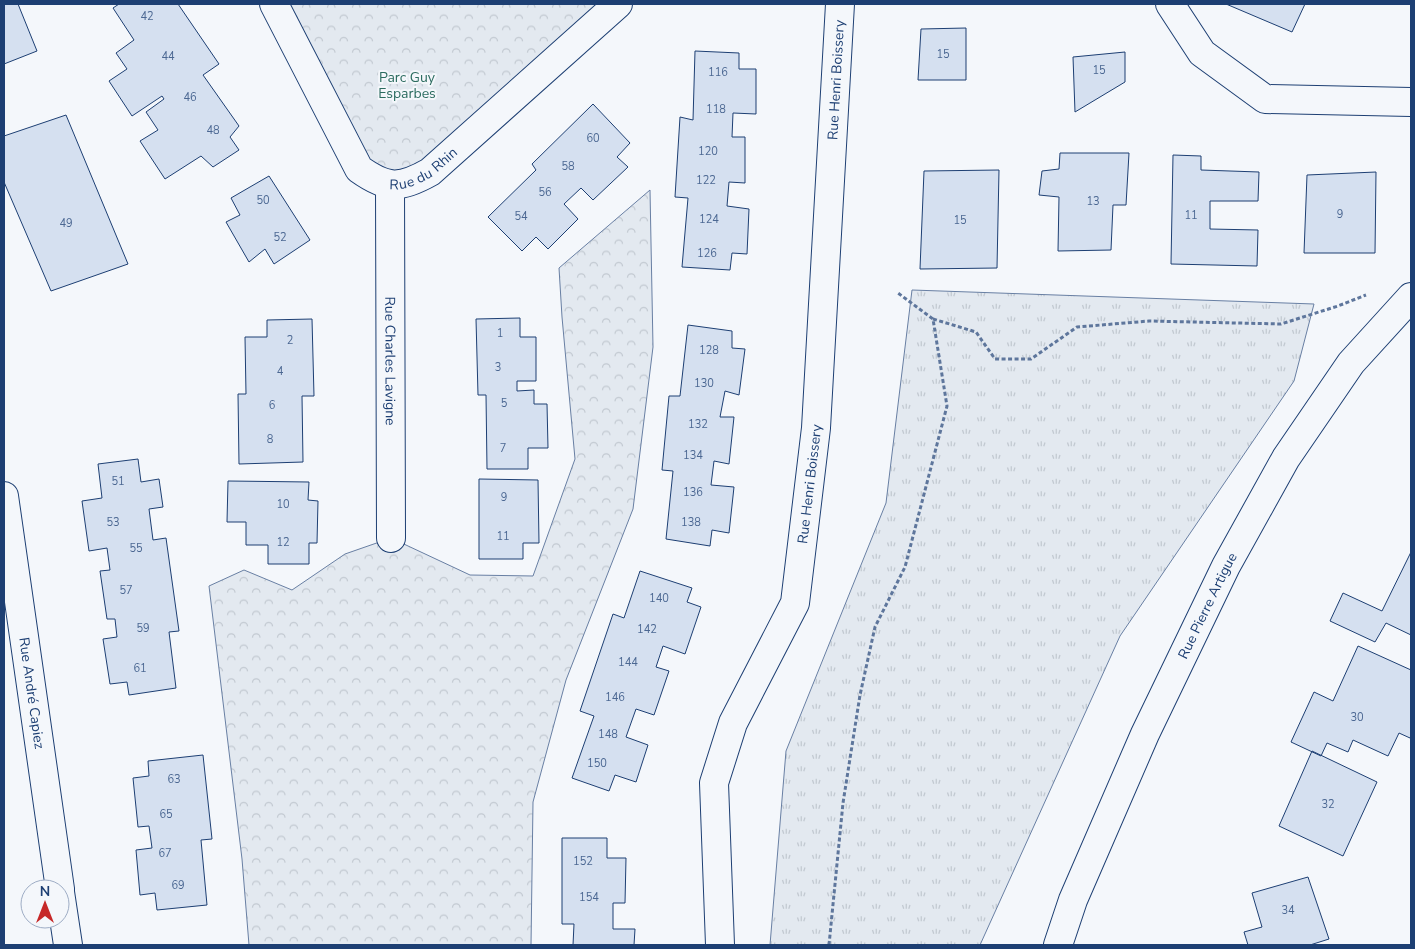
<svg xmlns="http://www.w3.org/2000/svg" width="1415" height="949" viewBox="0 0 1415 949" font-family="'Nunito Sans',sans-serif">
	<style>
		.grass { fill: url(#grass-tufts); stroke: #687fa3 }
		.forest { fill: url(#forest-crowns); stroke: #687fa3 }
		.building { fill: #d5e0f0; stroke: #1d3f73 }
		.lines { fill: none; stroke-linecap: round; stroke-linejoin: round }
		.street-casing { stroke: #1d3f73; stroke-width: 30 }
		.secondary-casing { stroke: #1d3f73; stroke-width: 30 }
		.path { stroke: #5e769c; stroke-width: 3; stroke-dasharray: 4 2.5; stroke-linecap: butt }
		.street { stroke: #f4f7fb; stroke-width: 28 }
		.secondary { stroke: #f4f7fb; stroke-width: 28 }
		.labels { text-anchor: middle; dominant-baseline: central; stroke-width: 4; stroke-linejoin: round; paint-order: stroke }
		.number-label { font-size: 11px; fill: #4b6792 }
		.park-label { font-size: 14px; fill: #2c6c60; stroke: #f4f7fb }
		.street-label { font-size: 14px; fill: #1d3f73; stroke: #f4f7fb }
	</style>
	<defs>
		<pattern id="grass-tufts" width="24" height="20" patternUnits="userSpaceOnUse" patternTransform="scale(1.25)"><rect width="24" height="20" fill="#e3e9f0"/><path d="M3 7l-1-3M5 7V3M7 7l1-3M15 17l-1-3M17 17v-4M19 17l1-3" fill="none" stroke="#c2c9d1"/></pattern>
		<pattern id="forest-crowns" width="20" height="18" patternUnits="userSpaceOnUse" patternTransform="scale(1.25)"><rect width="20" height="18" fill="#e3e9f0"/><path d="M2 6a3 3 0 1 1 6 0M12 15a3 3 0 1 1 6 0" fill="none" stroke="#c2c9d1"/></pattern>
	</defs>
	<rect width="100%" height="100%" fill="#f4f7fb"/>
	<path class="grass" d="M 912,290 L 1314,304 L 1294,381 L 1120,636 L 980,945 L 770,945 L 786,751 L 886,503 Z"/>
	<path class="forest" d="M 274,4 L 618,4 L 430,172 L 374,180 Z
		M 650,190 L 653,347 L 633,509 L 566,680 L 533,802 L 531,945 L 249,945 L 242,859 L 209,586 L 244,570 L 292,590 L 345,554 L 391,538 L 470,575 L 533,576 L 575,459 L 562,317 L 559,268 Z"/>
	<path class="building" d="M 4,4 L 18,4 L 37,51 L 4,64 Z
		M 119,4 L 178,4 L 219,64 L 203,75 L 239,126 L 230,137 L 239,150 L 213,167 L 201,156 L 165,179 L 140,141 L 158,130 L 146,112 L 164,99 L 162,96 L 132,116 L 109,81 L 127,69 L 116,53 L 134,40 L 113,8 Z
		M 1226,4 L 1305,4 L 1292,32 Z
		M 966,28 L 966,80 L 918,80 L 921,29 Z
		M 695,51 L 739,53 L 739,69 L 756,69 L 756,114 L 733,113 L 732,137 L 745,137 L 745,183 L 729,182 L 727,206 L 749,209 L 747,254 L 732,253 L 730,270 L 682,267 L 688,198 L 675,197 L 680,117 L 693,120 Z
		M 1125,52 L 1125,82 L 1075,112 L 1073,57 Z
		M 593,104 L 630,143 L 617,157 L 628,167 L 593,200 L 581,188 L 564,204 L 578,219 L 548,249 L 536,237 L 522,251 L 488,217 L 536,170 L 532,164 Z
		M 66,115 L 128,264 L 51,291 L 4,182 L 4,136 Z
		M 1060,153 L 1129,153 L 1126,205 L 1113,205 L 1111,250 L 1058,251 L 1059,197 L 1039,195 L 1042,171 L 1059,169 Z
		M 1173,155 L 1201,156 L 1201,170 L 1259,172 L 1258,201 L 1210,201 L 1210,229 L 1258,230 L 1257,266 L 1171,264 Z
		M 999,170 L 997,268 L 920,269 L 924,171 Z
		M 1376,172 L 1375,253 L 1304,253 L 1307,175 Z
		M 269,176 L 310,240 L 274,264 L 265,249 L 249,262 L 226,222 L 240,215 L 231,198 Z
		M 520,318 L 520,337 L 536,337 L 536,381 L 517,381 L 517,391 L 534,390 L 534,404 L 547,404 L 548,448 L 528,448 L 528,469 L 487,469 L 486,395 L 478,395 L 476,319 Z
		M 312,319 L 314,396 L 302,396 L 303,462 L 239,464 L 238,394 L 246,394 L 245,337 L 267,337 L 267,320 Z
		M 688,325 L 732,331 L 732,348 L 745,349 L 739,395 L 725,391 L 720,417 L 734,417 L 729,464 L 714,461 L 711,485 L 734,487 L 729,533 L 712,530 L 710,546 L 666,539 L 673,471 L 662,470 L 669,396 L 680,396 Z
		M 138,459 L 141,482 L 159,479 L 163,507 L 149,509 L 153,540 L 166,538 L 179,631 L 169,632 L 176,688 L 129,695 L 127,682 L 110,684 L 103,639 L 117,637 L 115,619 L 107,619 L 100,571 L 110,570 L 107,548 L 89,551 L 82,501 L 102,498 L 98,464 Z
		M 479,479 L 538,480 L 539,543 L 523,543 L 523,559 L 479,559 Z
		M 228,481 L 309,482 L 308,500 L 318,501 L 317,543 L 309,543 L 309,564 L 268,564 L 268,545 L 246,545 L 246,522 L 227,522 Z
		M 1411,552 L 1411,635 L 1386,623 L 1375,642 L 1330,621 L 1343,593 L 1382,611 Z
		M 640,571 L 692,588 L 687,602 L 701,607 L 685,654 L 663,646 L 656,667 L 669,671 L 654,715 L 636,709 L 626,737 L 648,745 L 636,782 L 615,775 L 609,791 L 572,778 L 594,716 L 580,711 L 613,614 L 624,618 Z
		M 1358,646 L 1411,670 L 1411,735 L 1410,738 L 1399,733 L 1388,756 L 1353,740 L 1348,752 L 1327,743 L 1321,756 L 1291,742 L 1314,692 L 1333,701 Z
		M 1312,751 L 1377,782 L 1343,856 L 1279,826 Z
		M 203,755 L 212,839 L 201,840 L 207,905 L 157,910 L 155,893 L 140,895 L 136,850 L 152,848 L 149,826 L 138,827 L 133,778 L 149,776 L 148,761 Z
		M 562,838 L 607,838 L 607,858 L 626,858 L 625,903 L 613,903 L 613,929 L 635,929 L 634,945 L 573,945 L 574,924 L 562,924 Z
		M 1308,877 L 1329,939 L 1310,945 L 1248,945 L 1244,932 L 1262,927 L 1252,893 Z"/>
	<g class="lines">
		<defs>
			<g id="street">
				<path id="s1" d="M 274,4 L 359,169 C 387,189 400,189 430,172 L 618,4"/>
				<path d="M 1170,4 L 1202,53 L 1265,99 L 1411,102"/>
				<path id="s2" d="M 390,185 L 391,538"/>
				<path id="s3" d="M 4,496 L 60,889"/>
				<path d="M 60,892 L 68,945"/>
				<path id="s4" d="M 720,945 L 714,783 L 733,723 L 795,603 L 816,428 L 840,4"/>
			</g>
			<g id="secondary">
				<path id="s5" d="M 1058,945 L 1073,900 L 1145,734 L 1226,566 L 1286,458 L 1351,363 L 1411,297"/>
			</g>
		</defs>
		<use href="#street" class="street-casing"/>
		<use href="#secondary" class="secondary-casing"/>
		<path class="path" d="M 933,319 L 976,332 L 995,359 L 1031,359 L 1077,327 L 1149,321 L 1281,324 L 1338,306 L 1366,295
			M 829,945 L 843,803 L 860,695 L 875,627 L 905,567 L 947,406 L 933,319 L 898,293"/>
		<use href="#street" class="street"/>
		<use href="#secondary" class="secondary"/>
	</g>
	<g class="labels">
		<g class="number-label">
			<text x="147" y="16">42</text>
			<text x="943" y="54">15</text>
			<text x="168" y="56">44</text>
			<text x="1099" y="70">15</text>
			<text x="718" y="72">116</text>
			<text x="190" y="97">46</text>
			<text x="716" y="109">118</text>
			<text x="213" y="130">48</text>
			<text x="593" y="138">60</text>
			<text x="708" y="151">120</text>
			<text x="568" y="166">58</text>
			<text x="706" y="180">122</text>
			<text x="545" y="192">56</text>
			<text x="263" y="200">50</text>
			<text x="1093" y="201">13</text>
			<text x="1340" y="214">9</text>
			<text x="1191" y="215">11</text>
			<text x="521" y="216">54</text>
			<text x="709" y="219">124</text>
			<text x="960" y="220">15</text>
			<text x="66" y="223">49</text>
			<text x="280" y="237">52</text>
			<text x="707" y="253">126</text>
			<text x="500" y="333">1</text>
			<text x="290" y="340">2</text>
			<text x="709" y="350">128</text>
			<text x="498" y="367">3</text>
			<text x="280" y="371">4</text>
			<text x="704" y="383">130</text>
			<text x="504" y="403">5</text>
			<text x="272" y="405">6</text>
			<text x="698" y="424">132</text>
			<text x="270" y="439">8</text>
			<text x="503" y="448">7</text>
			<text x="693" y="455">134</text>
			<text x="118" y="481">51</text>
			<text x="693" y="492">136</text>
			<text x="504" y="497">9</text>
			<text x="283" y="504">10</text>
			<text x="113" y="522">53</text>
			<text x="691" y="522">138</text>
			<text x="503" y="536">11</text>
			<text x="283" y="542">12</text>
			<text x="136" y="548">55</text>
			<text x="126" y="590">57</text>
			<text x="659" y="598">140</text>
			<text x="143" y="628">59</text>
			<text x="647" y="629">142</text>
			<text x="628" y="662">144</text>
			<text x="140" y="668">61</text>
			<text x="615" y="697">146</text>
			<text x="1357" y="717">30</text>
			<text x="608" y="734">148</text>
			<text x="597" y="763">150</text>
			<text x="174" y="779">63</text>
			<text x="1328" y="804">32</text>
			<text x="166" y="814">65</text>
			<text x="165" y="853">67</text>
			<text x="583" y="861">152</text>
			<text x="178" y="885">69</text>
			<text x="589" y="897">154</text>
			<text x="1288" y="910">34</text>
		</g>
		<g class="park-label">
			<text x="407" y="77">Parc Guy<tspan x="407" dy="16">Esparbes</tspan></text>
		</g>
		<g class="street-label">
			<text stroke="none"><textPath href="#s4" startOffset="885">Rue Henri Boissery</textPath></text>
			<text stroke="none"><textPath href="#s1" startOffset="258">Rue du Rhin</textPath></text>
			<text stroke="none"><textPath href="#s2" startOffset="176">Rue Charles Lavigne</textPath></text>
			<text stroke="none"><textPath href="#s4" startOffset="480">Rue Henri Boissery</textPath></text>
			<text stroke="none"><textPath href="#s5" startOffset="371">Rue Pierre Artigue</textPath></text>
			<text stroke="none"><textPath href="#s3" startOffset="199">Rue André Capiez</textPath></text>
		</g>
	</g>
	<rect width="1415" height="949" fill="none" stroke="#1d3f73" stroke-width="10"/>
	<g transform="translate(45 904)"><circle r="24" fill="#f4f7fb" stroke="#9eadc5"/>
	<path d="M0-4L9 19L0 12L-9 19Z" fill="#c62828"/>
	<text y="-8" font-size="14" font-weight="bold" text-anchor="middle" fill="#1d3f73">N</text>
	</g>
</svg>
